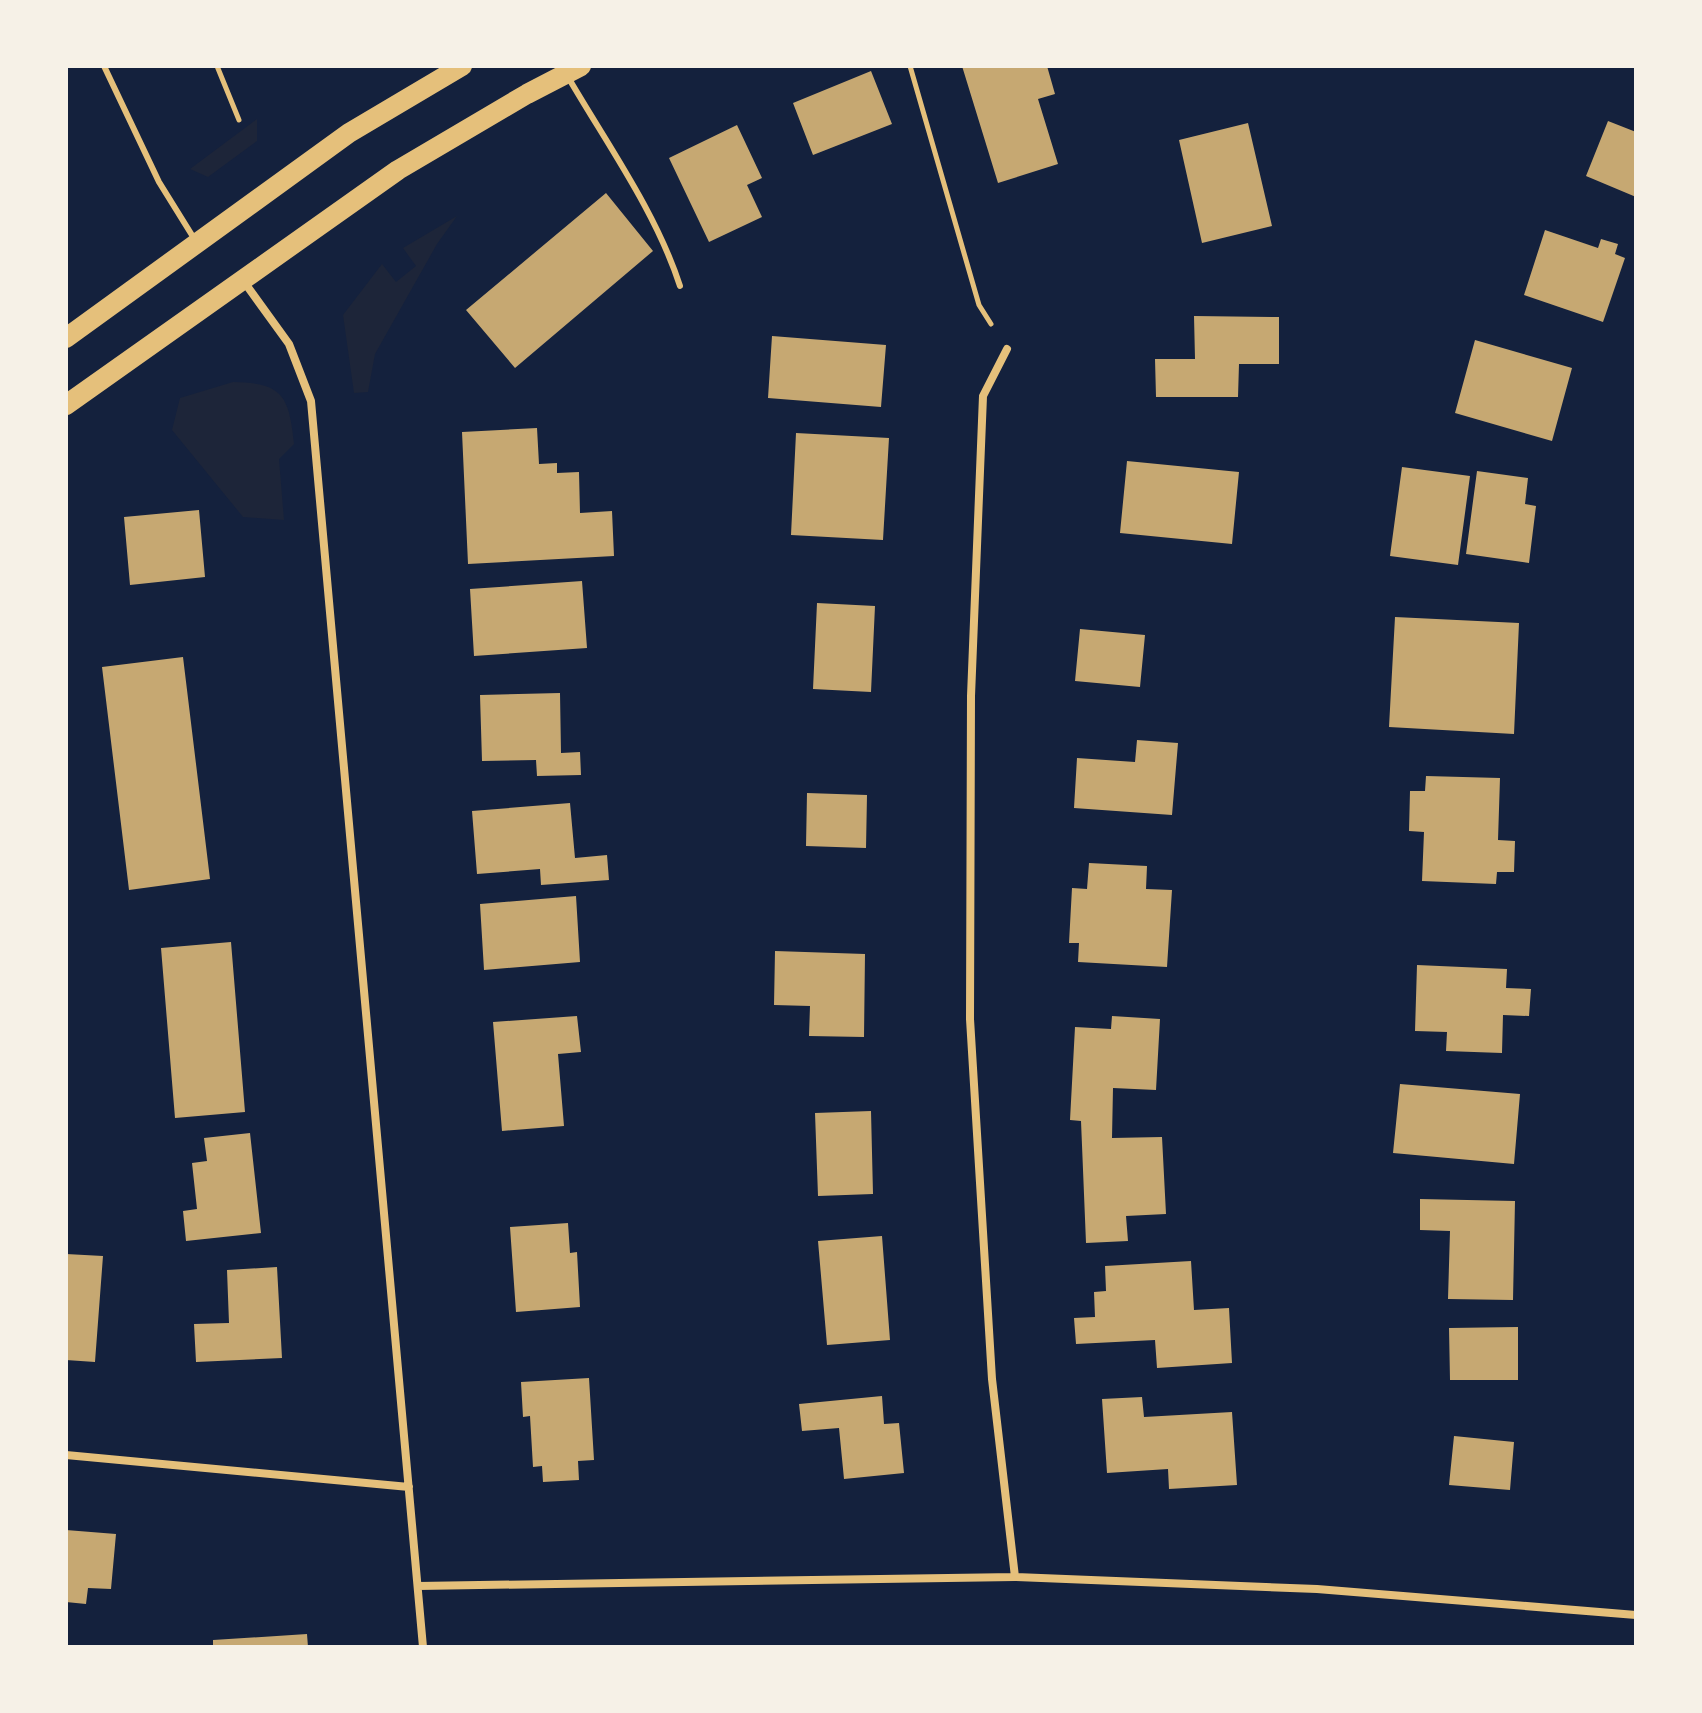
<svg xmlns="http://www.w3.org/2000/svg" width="1702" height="1713" viewBox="0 0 1702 1713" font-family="Lato,sans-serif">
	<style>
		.green { fill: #1d2539 }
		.building { fill: #c6a872 }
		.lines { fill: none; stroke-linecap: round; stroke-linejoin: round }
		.path { stroke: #e5c07b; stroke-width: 5 }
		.service { stroke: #e5c07b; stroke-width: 6 }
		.minor { stroke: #e5c07b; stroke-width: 8 }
		.primary { stroke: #e5c07b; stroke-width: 20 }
	</style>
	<rect width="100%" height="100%" fill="#14213d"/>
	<path class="green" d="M 257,119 L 257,141 L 208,177 L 190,169 Z
		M 457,216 L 437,244 L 375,354 L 368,392 L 354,393 L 343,315 L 382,264 L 396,282 L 416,266 L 403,248 Z
		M 233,382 C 283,383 289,396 294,444 L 279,459 L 284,520 L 243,517 L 172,430 L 180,398 Z"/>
	<path class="building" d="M 962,66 L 1047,66 L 1055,94 L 1038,99 L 1058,164 L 998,183 Z
		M 871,71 L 892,124 L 813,155 L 793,103 Z
		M 1608,121 L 1636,132 L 1636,197 L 1586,176 Z
		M 1248,123 L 1272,226 L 1202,243 L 1179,140 Z
		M 737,125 L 762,178 L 747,185 L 762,217 L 709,242 L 669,158 Z
		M 606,193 L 653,251 L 515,368 L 466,310 Z
		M 1545,230 L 1598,248 L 1601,239 L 1618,244 L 1615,254 L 1625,258 L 1603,322 L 1524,295 Z
		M 1194,316 L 1279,317 L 1279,364 L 1239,364 L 1238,397 L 1156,397 L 1155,359 L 1195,359 Z
		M 772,336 L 886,345 L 881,407 L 768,398 Z
		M 1475,340 L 1572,368 L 1552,441 L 1455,413 Z
		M 537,428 L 539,464 L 557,463 L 557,473 L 579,472 L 580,513 L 612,511 L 614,556 L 468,564 L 462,432 Z
		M 796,433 L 889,438 L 883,540 L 791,535 Z
		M 1127,461 L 1239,472 L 1232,544 L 1120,533 Z
		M 1402,467 L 1470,476 L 1458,565 L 1390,556 Z
		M 1477,471 L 1528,478 L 1525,504 L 1536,506 L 1529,563 L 1466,554 Z
		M 199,510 L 205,577 L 130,585 L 124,517 Z
		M 582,581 L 587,648 L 474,656 L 470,589 Z
		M 817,603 L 875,606 L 871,692 L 813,689 Z
		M 1395,617 L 1519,623 L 1514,734 L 1389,727 Z
		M 1080,629 L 1145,635 L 1140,687 L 1075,681 Z
		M 183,657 L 210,879 L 129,890 L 102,667 Z
		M 560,693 L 561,753 L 580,752 L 581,775 L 537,776 L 536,760 L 482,761 L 480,695 Z
		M 1137,740 L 1178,743 L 1172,815 L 1074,808 L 1077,758 L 1135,762 Z
		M 1426,776 L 1500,778 L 1498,840 L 1515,841 L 1514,872 L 1497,872 L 1496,884 L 1422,881 L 1424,832 L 1409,831 L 1410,791 L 1425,791 Z
		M 807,793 L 867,795 L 866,848 L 806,846 Z
		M 570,803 L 575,858 L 607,855 L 609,880 L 541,885 L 540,869 L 477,874 L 472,811 Z
		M 1089,863 L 1147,866 L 1146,889 L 1172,890 L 1167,967 L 1078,962 L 1079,943 L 1069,943 L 1072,888 L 1087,889 Z
		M 576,896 L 580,962 L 484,970 L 480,904 Z
		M 231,942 L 245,1112 L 175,1118 L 161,948 Z
		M 775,951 L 865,954 L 864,1037 L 809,1036 L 810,1006 L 774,1005 Z
		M 1417,965 L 1507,969 L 1506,988 L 1531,989 L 1529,1016 L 1503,1015 L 1502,1053 L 1446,1051 L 1447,1032 L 1415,1031 Z
		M 577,1016 L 581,1052 L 558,1054 L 564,1126 L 502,1131 L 493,1022 Z
		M 1112,1016 L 1160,1019 L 1156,1090 L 1113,1088 L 1112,1138 L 1162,1137 L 1166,1214 L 1126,1216 L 1128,1241 L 1086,1243 L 1081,1121 L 1070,1120 L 1075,1027 L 1111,1029 Z
		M 1400,1084 L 1520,1094 L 1514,1164 L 1393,1153 Z
		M 871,1111 L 873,1194 L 818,1196 L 815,1113 Z
		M 250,1133 L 261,1233 L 186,1241 L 183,1211 L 197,1209 L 192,1163 L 207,1161 L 204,1138 Z
		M 1420,1199 L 1515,1201 L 1513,1300 L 1448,1299 L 1450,1231 L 1420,1230 Z
		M 568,1223 L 570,1253 L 577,1252 L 580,1307 L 516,1312 L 510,1227 Z
		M 882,1236 L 890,1340 L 827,1345 L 818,1241 Z
		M 66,1254 L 103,1256 L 95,1362 L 66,1360 Z
		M 1191,1261 L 1194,1310 L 1229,1308 L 1232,1363 L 1157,1368 L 1155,1340 L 1076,1344 L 1074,1318 L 1095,1317 L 1094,1292 L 1106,1291 L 1105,1266 Z
		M 277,1267 L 282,1358 L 196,1362 L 194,1324 L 229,1323 L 227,1270 Z
		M 1518,1327 L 1518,1380 L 1450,1380 L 1449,1328 Z
		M 589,1378 L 594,1460 L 578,1461 L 579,1480 L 543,1482 L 542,1466 L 533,1467 L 530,1416 L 523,1417 L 521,1382 Z
		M 882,1396 L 884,1424 L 899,1423 L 904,1473 L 844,1479 L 839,1428 L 802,1431 L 799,1404 Z
		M 1142,1397 L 1144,1417 L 1232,1412 L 1237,1485 L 1169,1489 L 1168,1469 L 1107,1473 L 1102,1399 Z
		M 1454,1436 L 1514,1442 L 1510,1490 L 1449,1485 Z
		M 66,1530 L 116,1534 L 111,1589 L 88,1588 L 86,1604 L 66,1602 Z
		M 307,1634 L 308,1647 L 213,1647 L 213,1640 Z"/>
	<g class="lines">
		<path class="path" d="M 217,66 L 239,120
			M 910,66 L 979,305 L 991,324"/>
		<path class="service" d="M 104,66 L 159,182 L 195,240
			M 568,77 C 607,144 656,212 680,286"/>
		<path class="minor" d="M 242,279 L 289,344 L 311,401 L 423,1647
			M 1007,349 L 983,396 L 971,696 L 970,1019 L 992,1379 L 1015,1577
			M 66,1455 L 409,1487
			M 418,1586 L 1015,1577 L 1317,1589 L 1636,1615"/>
		<path class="primary" d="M 66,338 L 349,133 L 462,66
			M 66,405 L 398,170 L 527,94 L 581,66"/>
	</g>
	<rect width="1702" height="1713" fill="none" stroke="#f6f1e7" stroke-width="136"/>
</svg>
